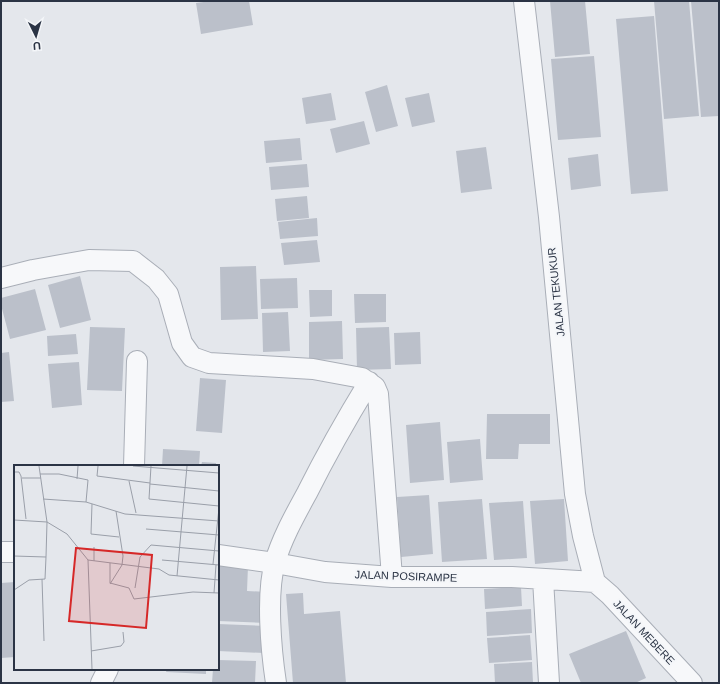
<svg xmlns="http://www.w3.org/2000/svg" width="720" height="684" viewBox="0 0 720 684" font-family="Arial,sans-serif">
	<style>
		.building { fill: #bbc0ca }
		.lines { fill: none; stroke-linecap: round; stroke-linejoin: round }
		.street-casing { stroke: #a9aeb7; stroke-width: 22 }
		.street { stroke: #f7f8fa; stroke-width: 20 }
		.labels { text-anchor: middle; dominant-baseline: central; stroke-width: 4; stroke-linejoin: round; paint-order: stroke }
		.street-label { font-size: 11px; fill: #2b3445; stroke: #f4f6f9 }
		.inset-road { fill: none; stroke: #9a9fa9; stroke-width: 1 }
		.view { fill: #d62828; fill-opacity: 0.15; stroke: #d62828; stroke-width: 2 }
		.inset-edge { fill: none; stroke: #2b3445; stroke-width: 2 }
	</style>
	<rect width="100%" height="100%" fill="#e4e7ec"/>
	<path class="building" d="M 211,1 L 249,1 L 253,25 L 201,34 L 196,3 Z
		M 550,1 L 585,1 L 590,54 L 555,57 Z
		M 654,1 L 689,1 L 699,116 L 664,119 Z
		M 691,1 L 719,1 L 719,116 L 701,117 Z
		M 654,16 L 668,191 L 631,194 L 616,19 Z
		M 594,56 L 601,137 L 558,140 L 551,59 Z
		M 387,85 L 398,126 L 376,132 L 365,92 Z
		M 331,93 L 336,120 L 306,124 L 302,98 Z
		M 429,93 L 435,122 L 412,127 L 405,98 Z
		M 364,121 L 370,144 L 336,153 L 330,129 Z
		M 300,138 L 302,160 L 266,163 L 264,141 Z
		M 486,147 L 492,189 L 461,193 L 456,151 Z
		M 598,154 L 601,186 L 571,190 L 568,158 Z
		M 307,164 L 309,187 L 271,190 L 269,167 Z
		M 307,196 L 309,218 L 277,221 L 275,199 Z
		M 317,218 L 318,236 L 280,239 L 278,222 Z
		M 317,240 L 320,262 L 284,265 L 281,243 Z
		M 256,266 L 258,319 L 221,320 L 220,267 Z
		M 80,276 L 91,320 L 60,328 L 48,285 Z
		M 297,278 L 298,308 L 261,309 L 260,279 Z
		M 35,289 L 46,330 L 10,339 L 1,305 L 1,298 Z
		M 309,290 L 332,290 L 332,316 L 310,317 Z
		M 354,294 L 386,294 L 386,322 L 355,323 Z
		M 288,312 L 290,351 L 263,352 L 262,313 Z
		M 342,321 L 343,359 L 309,360 L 309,322 Z
		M 90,327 L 125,328 L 122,391 L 87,390 Z
		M 389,327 L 391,369 L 357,370 L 356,328 Z
		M 420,332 L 421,364 L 395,365 L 394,333 Z
		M 76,334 L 78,354 L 48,356 L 47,336 Z
		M 9,352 L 14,401 L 1,402 L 1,353 Z
		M 79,362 L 82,405 L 52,408 L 48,364 Z
		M 200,378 L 226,380 L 222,433 L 196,431 Z
		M 487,414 L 550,414 L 550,444 L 519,444 L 518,459 L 486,459 Z
		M 440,422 L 444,480 L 410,483 L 406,425 Z
		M 480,439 L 483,480 L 450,483 L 447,442 Z
		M 163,449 L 200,451 L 199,466 L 162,466 Z
		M 202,462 L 216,463 L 216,466 L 201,466 Z
		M 429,495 L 433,554 L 401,557 L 397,497 Z
		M 482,499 L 487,559 L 442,562 L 438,502 Z
		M 564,499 L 568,561 L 535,564 L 530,501 Z
		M 523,501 L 527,558 L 494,560 L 489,503 Z
		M 218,565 L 248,566 L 247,591 L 267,592 L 266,623 L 218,621 Z
		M 15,582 L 15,657 L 1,658 L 1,583 Z
		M 521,587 L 522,606 L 485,609 L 484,589 Z
		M 303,593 L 304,614 L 340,611 L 346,683 L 293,683 L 286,594 Z
		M 531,609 L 532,633 L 487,636 L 486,612 Z
		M 218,624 L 265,626 L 264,653 L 218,651 Z
		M 626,631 L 646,678 L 635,683 L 581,683 L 569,654 Z
		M 530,635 L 532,660 L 489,663 L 487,638 Z
		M 218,660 L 256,661 L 255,683 L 212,683 L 213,669 L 218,669 Z
		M 532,662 L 533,683 L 495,683 L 494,664 Z
		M 167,669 L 206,669 L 206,674 L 166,672 Z"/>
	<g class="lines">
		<defs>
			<path id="street" d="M 524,1 L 549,217 L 575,494 L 583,536 L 595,582
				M 1,278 L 33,270 L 89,260 L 133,261 L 156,279 L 168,294 L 182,343 L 192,357 L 209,363 L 313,369 L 362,378 L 375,387 L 378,394 L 392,577
				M 134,466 L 137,361
				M 1,552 L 15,552
				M 218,555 L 275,563 L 325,572 L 392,577 L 512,577 L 595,582
				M 543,579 L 549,683
				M 595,582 L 610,595 L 692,683
				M 101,683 L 108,669
				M 276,683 C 271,650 266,594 275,562 C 282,538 295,515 307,493 C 326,455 347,418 369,382"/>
		</defs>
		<use href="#street" class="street-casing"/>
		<use href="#street" class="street"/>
	</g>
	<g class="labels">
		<g class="street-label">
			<text transform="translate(556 292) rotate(-96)">JALAN TEKUKUR</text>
			<text transform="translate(406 576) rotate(2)">JALAN POSIRAMPE</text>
			<text transform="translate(644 632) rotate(47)">JALAN MEBERE</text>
		</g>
	</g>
	<g transform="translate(14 465)">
		<rect width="205" height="205" fill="#e4e7ec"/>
		<path class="inset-road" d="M 25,1 L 33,57 L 53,69 L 74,95M 84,1 L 83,11 L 136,18M 119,1 L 205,8M 137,1 L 135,34 L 205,41M 0,7 L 5,7 L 7,11 L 12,54M 26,9 L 45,9 L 74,15 L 72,37M 8,13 L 27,13M 63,14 L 64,1M 115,16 L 122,48M 136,19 L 205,26M 29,34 L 72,37 L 111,49 L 205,56M 78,39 L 77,69 L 105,72M 0,55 L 33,57 L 32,92 L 0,91M 132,64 L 205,70M 74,95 L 145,104 L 155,110 L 205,115M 74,95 L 78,204M 148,95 L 205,100M 80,96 L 80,82M 96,98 L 96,118 L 115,123 L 120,134 L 179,127 L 205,128M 199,99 L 205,43M 163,111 L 173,1M 28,114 L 30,176M 96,119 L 108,100 L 109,91 L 102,46M 121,123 L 126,92 L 137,80 L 205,86M 0,125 L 15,115 L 31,114 L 32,92M 200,128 L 202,100M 77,186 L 107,181 L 110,177 L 109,167"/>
		<path class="view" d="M 62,83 L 138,90 L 132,163 L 55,156 Z"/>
		<rect width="205" height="205" class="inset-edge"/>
	</g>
	<rect width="720" height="684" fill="none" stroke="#2b3445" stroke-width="4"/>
	<g transform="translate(36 36) rotate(175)" stroke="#f4f6f9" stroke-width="3" paint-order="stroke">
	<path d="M0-3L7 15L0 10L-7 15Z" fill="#2b3445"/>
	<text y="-6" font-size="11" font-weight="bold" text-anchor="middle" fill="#2b3445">U</text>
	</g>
</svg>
